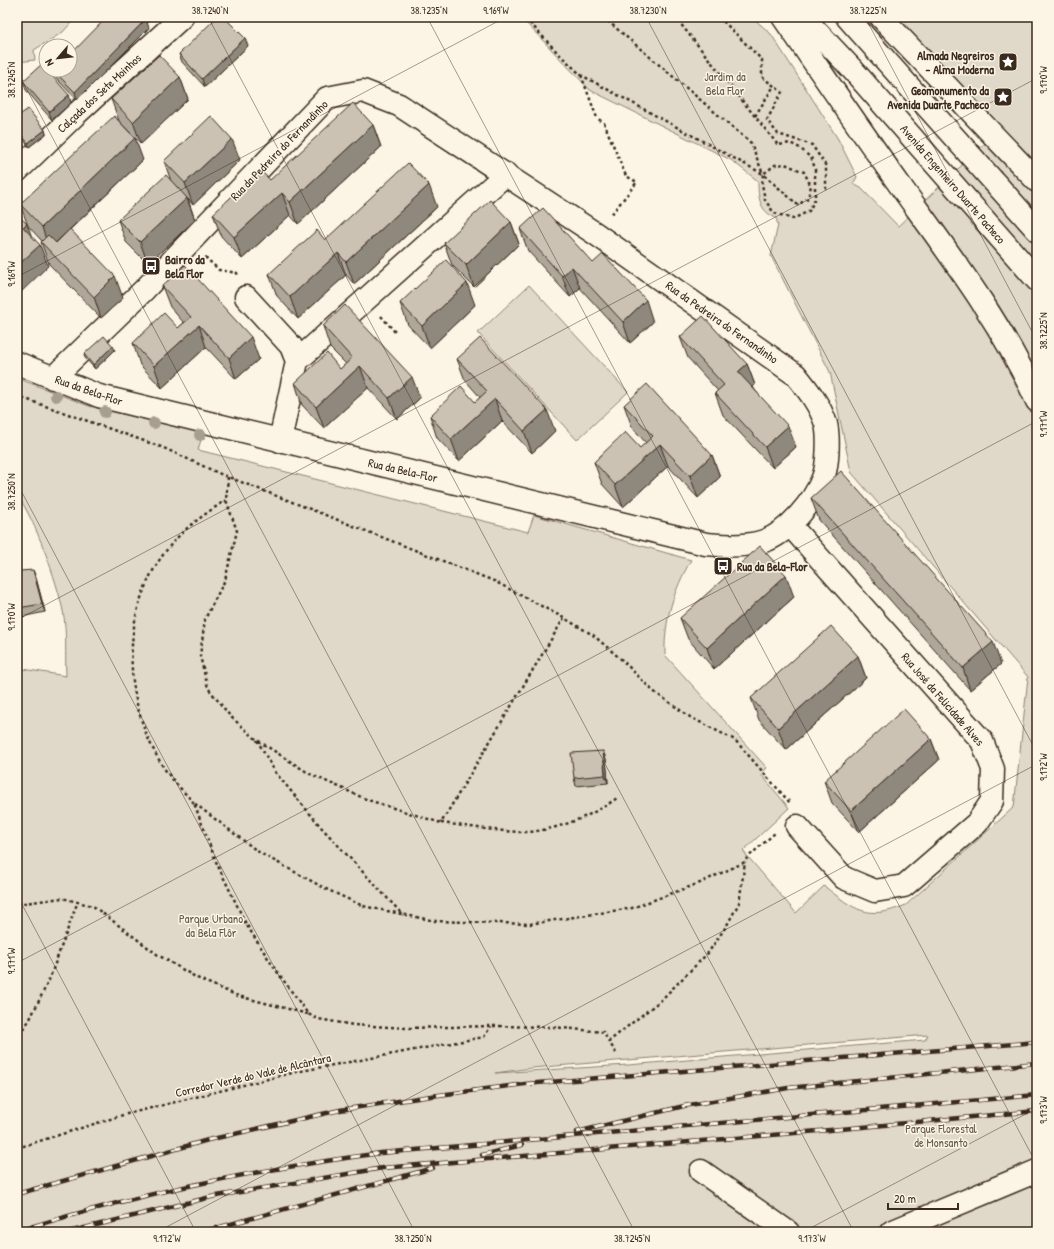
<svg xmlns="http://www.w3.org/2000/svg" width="1054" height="1249" viewBox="0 0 1054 1249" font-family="'Patrick Hand',sans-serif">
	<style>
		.green { fill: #e0d8c8; stroke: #8e8173; fill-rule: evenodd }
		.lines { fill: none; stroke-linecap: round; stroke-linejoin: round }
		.minor-casing { stroke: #3b2a1e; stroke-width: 25 }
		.highway-casing { stroke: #3b2a1e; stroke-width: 25 }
		.path { stroke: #3b2a1e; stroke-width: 2.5; stroke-dasharray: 3 3; stroke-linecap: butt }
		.minor { stroke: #fcf5e5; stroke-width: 22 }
		.highway { stroke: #fcf5e5; stroke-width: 22 }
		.rail-casing { stroke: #3b2a1e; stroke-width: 4.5 }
		.rail { stroke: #fcf5e5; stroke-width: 3; stroke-dasharray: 9; stroke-linecap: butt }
		.tree { fill: #a89e8f }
		.wall { fill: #afa79a; stroke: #3b2a1e }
		.shaded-wall { fill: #8f887d; stroke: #3b2a1e }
		.building { fill: #ccc2b3; stroke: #3b2a1e }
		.ticks { fill: none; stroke: #3b2a1e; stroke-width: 1; stroke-opacity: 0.45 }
		.labels { text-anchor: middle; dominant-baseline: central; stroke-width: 3; stroke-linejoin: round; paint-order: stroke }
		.poi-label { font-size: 12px; font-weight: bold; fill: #3b2a1e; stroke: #fcf5e5; text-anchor: end }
		.park-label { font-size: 12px; fill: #645648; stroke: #fcf5e5 }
		.street-label { font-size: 12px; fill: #3b2a1e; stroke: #fcf5e5 }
		.neatline { fill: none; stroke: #3b2a1e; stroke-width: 1.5 }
		.ticks-label { font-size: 10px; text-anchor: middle; fill: #3b2a1e }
	</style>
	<rect width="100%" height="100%" fill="#fcf5e5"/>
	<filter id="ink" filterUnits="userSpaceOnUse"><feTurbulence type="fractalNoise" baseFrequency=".025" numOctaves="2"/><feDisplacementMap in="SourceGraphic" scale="8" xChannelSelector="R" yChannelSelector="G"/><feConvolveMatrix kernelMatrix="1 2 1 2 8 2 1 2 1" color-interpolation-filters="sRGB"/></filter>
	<g filter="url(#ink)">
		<path class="green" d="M 17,17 L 76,17 L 63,32 L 34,50 L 35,60 L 17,62 Z
			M 527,17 L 752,17 L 771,34 L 838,139 L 857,177 L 853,184 L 861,188 L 898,226 L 999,130 L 891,17 L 1037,17 L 1037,1232 L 17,1232 L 17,668 L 66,676 C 65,655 67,631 63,611 C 57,581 35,519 17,495 L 17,378 L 89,406 L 203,433 L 198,450 L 528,532 L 534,515 L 691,560 C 674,590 664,619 665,655 L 767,768 L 761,774 L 789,808 L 743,851 L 796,913 L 824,886 C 855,910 867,921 906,905 L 1014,807 L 1028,677 L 851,472 L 830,372 L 771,256 L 778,225 L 776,218 C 759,211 758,197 758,181 L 731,160 L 590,90 L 527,24 ZM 928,1035 L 925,1040 L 628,1065 L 495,1073 L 532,1068 Z
			M 529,285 L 628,392 L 577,440 L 478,333 Z"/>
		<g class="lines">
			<defs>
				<path id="minor" d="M 17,171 L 74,116 L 182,17
					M 246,297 L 291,346 L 297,361
					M 17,363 L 99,396 L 706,544 C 725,546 746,547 764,541 C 788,533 814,501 823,478 C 828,466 829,437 826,424 C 820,405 808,390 796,375 L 596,234 L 399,105 L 363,91 L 327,98 L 145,289 L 53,378
					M 280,441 L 297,361 L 506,174
					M 790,525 L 982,741 L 993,769 L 992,801 L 977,823 L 904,886 L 875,891 L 844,878 L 797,826
					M 701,1171 L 788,1232
					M 891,1232 L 1037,1171"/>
				<path id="highway" d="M 783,17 C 823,75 863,134 904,191 C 953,259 1003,325 1037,401
					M 803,17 L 852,69 L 1037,280
					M 847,17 L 1037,230
					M 881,17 L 1037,181"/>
			</defs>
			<use href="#minor" class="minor-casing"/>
			<use href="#highway" class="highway-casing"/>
			<path class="path" d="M 530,17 L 530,23 L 557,52 L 581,75 L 763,174 L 798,205 L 808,198 L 811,186 L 804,172 L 785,164 L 775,165 L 763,174
				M 603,17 L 751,143 L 763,174 L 762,184 L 765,200 L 774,213 L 793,219 L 809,211 L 815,199 L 815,169 L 812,159 L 800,148 L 790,143 L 778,145 L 675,17
				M 719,17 L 762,60 L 762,77 L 782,92 L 767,120 L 778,134 L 812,145 L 826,166 L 826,189
				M 581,75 L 597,118 L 604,123 L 626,176 L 637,182 L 610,216
				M 755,116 L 774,86
				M 205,257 L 219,270 L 237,273 L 238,276
				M 381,316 L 395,332
				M 17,396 L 164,448 L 218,473 L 494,581 L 564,618 L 593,635 L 622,660 L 653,691 L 690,717 L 735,740 L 791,804
				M 228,477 L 226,500 L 237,531 L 225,580 L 205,619 L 200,656 L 208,688 L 230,716 L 257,740 L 310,774 L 368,800 L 441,823 L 564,618
				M 257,740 L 275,772 L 321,827 L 403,915
				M 194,803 C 185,793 174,782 166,771 C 120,703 117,602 176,539 C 191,523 208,512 226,500
				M 441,823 C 467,826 494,831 520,832 C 551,833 593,816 617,798
				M 17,904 L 62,898 L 93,906 L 158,955 L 197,978 L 238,996 L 308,1014
				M 17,1039 L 30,1019 L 49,980 L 78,901
				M 608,1042 L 661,1000 L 708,953 L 727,925 L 739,903 L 745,862
				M 616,1053 L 603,1032 L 553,1027 L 492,1026 L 407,1028 L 353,1025 L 318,1019 L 308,1014 L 273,966 L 246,924 L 217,864 L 194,803 L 260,853 L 326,889 L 363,906 L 435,921 L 530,924 L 632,908 L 700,883 L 745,862 L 747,858 L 776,832
				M 17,1148 L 123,1115 L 296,1072 L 484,1037 L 491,1026"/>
			<use href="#minor" class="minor"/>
			<use href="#highway" class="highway"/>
			<defs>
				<path id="rail" d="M 577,1132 L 684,1106 L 788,1088 L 1037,1063
					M 482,1155 L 522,1145
					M 17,1194 L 208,1140 L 340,1110 L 431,1096 L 525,1084 L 1037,1042
					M 17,1231 C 80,1212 143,1195 208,1182 C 265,1170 323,1161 381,1153 L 1037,1095
					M 68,1232 L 211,1197 L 383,1168 L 830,1130 L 1037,1111
					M 202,1232 L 433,1168"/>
			</defs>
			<use href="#rail" class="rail-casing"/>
			<use href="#rail" class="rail"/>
		</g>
		<g class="tree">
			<circle cx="56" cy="396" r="6"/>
			<circle cx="105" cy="412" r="6"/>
			<circle cx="154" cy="423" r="6"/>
			<circle cx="200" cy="435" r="6"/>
		</g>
		<path class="wall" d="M 149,28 L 77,100 L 57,79 L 54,71 Z
			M 248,46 L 205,87 L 182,62 L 179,54 Z
			M 180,77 L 188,99 L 141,144 L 119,121 L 111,99 Z
			M 23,81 L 69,95 L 71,103 L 52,120 L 26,90 Z
			M 17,117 L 45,130 L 46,134 L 29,147 L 17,131 Z
			M 373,125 L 381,147 L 298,224 L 290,215 L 242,259 L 221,236 L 213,214 L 270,180 Z
			M 143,160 L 56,243 L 123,298 L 101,318 L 49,264 L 41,242 L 42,241 L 28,226 L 20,204 Z
			M 240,160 L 193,205 L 188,199 L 195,220 L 148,264 L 126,242 L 118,220 L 171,181 L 164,161 Z
			M 437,207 L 354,284 L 346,275 L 298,319 L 277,296 L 269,274 Z
			M 511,222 L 519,244 L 474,287 L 452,265 L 444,243 Z
			M 520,229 L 593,263 L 653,322 L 630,343 L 580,288 L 570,297 L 528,251 Z
			M 162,286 L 259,359 L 236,379 L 206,347 L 162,388 L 140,365 L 133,343 L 178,328 L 184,323 L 170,307 Z
			M 400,303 L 475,305 L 430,348 L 408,325 Z
			M 323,326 L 420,398 L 397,419 L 368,388 L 324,428 L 302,405 L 295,383 L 340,369 L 346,364 L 330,348 Z
			M 680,337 L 747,364 L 755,385 L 753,387 L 796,447 L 773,468 L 723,415 L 715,393 L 718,391 L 688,358 Z
			M 115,350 L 95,369 L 85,358 L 84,354 Z
			M 457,359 L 555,431 L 532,453 L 502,421 L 459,461 L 437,438 L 430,416 L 475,402 L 480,397 L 465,380 Z
			M 624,405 L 712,455 L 720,477 L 698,498 L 668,466 L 623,507 L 602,484 L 594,462 L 640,448 L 646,443 L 632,427 Z
			M 811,498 L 1001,664 L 970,690 L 819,520 Z
			M 33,570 L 36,578 L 45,612 L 21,617 L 18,608 Z
			M 794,597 L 714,669 L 688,639 L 680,618 Z
			M 858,656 L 866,678 L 786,750 L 759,720 L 751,698 Z
			M 931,739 L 939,760 L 859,832 L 832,803 L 824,781 Z
			M 603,751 L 606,759 L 608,783 L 576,786 L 574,778 Z"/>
		<path class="shaded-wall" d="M 146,19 L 149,28 L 77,100 L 75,92 Z
			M 245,38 L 248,46 L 205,87 L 202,79 Z
			M 180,77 L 188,99 L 141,144 L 133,122 Z
			M 69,95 L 71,103 L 52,120 L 49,112 Z
			M 373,125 L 381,147 L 298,224 L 290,202 Z
			M 45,130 L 46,134 L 29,147 L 28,143 Z
			M 135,138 L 143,160 L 49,249 L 42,227 Z
			M 232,139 L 240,160 L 193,205 L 185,183 Z
			M 429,185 L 437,207 L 354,284 L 346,262 Z
			M 282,193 L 290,215 L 242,259 L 234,237 Z
			M 187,198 L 195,220 L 148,264 L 140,242 Z
			M 511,222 L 519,244 L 474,287 L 466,265 Z
			M 27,224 L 35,245 L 23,227 Z
			M 40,245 L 48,266 L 17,296 L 17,266 Z
			M 338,253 L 346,275 L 298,319 L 290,297 Z
			M 572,267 L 580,288 L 570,297 L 562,276 Z
			M 115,276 L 123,298 L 101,318 L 94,297 Z
			M 467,283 L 475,305 L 430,348 L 422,326 Z
			M 646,300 L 653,322 L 630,343 L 623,322 Z
			M 199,325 L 206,347 L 162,388 L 154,366 Z
			M 251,337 L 259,359 L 236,379 L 229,358 Z
			M 113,346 L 115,350 L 95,369 L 93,365 Z
			M 747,364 L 755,385 L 746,393 L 738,372 Z
			M 360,366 L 368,388 L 324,428 L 316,407 Z
			M 412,377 L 420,398 L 397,419 L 389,398 Z
			M 495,399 L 502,421 L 459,461 L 451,439 Z
			M 547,410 L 555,431 L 532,453 L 524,431 Z
			M 788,426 L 796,447 L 773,468 L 765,447 Z
			M 660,444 L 668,466 L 623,507 L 615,485 Z
			M 712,455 L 720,477 L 698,498 L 690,476 Z
			M 33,570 L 36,578 L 45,612 L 42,604 Z
			M 786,575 L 794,597 L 714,669 L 707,648 Z
			M 993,642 L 1001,664 L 970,690 L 963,668 Z
			M 858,656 L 866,678 L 786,750 L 778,728 Z
			M 931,739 L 939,760 L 859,832 L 851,811 Z
			M 603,751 L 606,759 L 608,783 L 605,775 Z"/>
		<path class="building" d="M 107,17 L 143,17 L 146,19 L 75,92 L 54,71 L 55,70 L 70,70 L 70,55 Z
			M 217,17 L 224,17 L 245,38 L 202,79 L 179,54 Z
			M 159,55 L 180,77 L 133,122 L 111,99 Z
			M 42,64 L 46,70 L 47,70 L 69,95 L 49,112 L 23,81 Z
			M 353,103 L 373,125 L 290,202 L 282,193 L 234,237 L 213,214 L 260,170 L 270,180 Z
			M 28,109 L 45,130 L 28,143 L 17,129 L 17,117 Z
			M 114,116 L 135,138 L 42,227 L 20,204 Z
			M 211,116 L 232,139 L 185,183 L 164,161 Z
			M 408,163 L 429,185 L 346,262 L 338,253 L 290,297 L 269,274 L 317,230 L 325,240 Z
			M 166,175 L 187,198 L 140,242 L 118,220 Z
			M 490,200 L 511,222 L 466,265 L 444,243 Z
			M 543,208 L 593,263 L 603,254 L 646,300 L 623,322 L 572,267 L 562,276 L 520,229 Z
			M 20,217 L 27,224 L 23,227 L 40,245 L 17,266 L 17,220 Z
			M 70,229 L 115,276 L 94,297 L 41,242 L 48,235 L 56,243 Z
			M 446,260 L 467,283 L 422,326 L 400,303 Z
			M 185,265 L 251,337 L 229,358 L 199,325 L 154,366 L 133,343 L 164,313 L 178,328 L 191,317 L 162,286 Z
			M 345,305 L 412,377 L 389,398 L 360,366 L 316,407 L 295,383 L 327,353 L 340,369 L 352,358 L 323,326 Z
			M 703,316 L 747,364 L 738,372 L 788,426 L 765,447 L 715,393 L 724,385 L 680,337 Z
			M 104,336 L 113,346 L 93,365 L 84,354 Z
			M 480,338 L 547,410 L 524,431 L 495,399 L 451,439 L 430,416 L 461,386 L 475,402 L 487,391 L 457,359 Z
			M 647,384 L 712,455 L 690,476 L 660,444 L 615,485 L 594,462 L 625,432 L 640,448 L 653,436 L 624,405 Z
			M 841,471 L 993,642 L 963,668 L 811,498 Z
			M 760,546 L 786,575 L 707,648 L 680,618 Z
			M 33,570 L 42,604 L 18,608 L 20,571 Z
			M 831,626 L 858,656 L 778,728 L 751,698 Z
			M 904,709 L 931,739 L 851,811 L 824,781 Z
			M 603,751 L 605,775 L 574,778 L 571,753 Z"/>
	</g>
	<path class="ticks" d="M 208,17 L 854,1232M 427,17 L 1037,1165M 646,17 L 1037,753M 865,17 L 1037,341M 17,71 L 635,1232M 17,277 L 506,17M 17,483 L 415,1232M 17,620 L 1037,78M 17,895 L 196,1232M 17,963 L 1037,421M 157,1232 L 1037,764M 803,1232 L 1037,1108"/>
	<defs>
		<symbol id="sight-square" viewBox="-11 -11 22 22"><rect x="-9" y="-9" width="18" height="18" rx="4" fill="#3b2a1e" stroke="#fcf5e5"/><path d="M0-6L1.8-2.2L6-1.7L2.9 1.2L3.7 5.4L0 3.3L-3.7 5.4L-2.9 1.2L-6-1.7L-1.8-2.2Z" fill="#fff"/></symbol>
		<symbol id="bus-square" viewBox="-11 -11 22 22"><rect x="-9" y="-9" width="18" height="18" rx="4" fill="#3b2a1e" stroke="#fcf5e5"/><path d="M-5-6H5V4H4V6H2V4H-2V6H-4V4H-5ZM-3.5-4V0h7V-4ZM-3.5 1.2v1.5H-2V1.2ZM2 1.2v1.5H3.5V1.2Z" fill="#fff"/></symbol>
	</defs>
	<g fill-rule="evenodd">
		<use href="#sight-square" x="997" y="51" width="22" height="22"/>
		<use href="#sight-square" x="992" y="86" width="22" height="22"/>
		<use href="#bus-square" x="140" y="255" width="22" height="22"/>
		<use href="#bus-square" x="712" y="555" width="22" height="22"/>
	</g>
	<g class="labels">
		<g class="poi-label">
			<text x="994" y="55">Almada Negreiros<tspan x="994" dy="14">- Alma Moderna</tspan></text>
			<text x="989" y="90">Geomonumento da<tspan x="989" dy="14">Avenida Duarte Pacheco</tspan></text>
			<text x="165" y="259" text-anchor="start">Bairro da<tspan x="165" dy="14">Bela Flor</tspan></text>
			<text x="737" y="566" text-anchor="start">Rua da Bela-Flor</text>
		</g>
		<g class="park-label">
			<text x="725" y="76">Jardim da<tspan x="725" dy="14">Bela Flor</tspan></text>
			<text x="211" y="918">Parque Urbano<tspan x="211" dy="14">da Bela Flôr</tspan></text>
			<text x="941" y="1128">Parque Florestal<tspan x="941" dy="14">de Monsanto</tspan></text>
		</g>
		<g class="street-label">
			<text transform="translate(99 93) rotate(-43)">Calçada dos Sete Moinhos</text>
			<text transform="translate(279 150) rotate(-46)">Rua da Pedreira do Fernandinho</text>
			<text transform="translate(953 184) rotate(49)">Avenida Engenheiro Duarte Pacheco</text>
			<text transform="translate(722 322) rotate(35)">Rua da Pedreira do Fernandinho</text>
			<text transform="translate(89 390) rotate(19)">Rua da Bela-Flor</text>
			<text transform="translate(403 470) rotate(13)">Rua da Bela-Flor</text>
			<text transform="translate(943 699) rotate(49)">Rua José da Felicidade Alves</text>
			<text transform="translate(253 1075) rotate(-13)">Corredor Verde do Vale de Alcântara</text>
		</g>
	</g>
	<rect width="1054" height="1249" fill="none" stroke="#fcf5e5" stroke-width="44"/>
	<g transform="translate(58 58) rotate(242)"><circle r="19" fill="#fcf5e5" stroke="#afa495"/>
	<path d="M0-3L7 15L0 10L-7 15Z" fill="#3b2a1e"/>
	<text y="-6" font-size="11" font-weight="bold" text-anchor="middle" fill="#3b2a1e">N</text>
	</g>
	<path d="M888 1203v6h70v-6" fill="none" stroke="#3b2a1e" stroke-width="2"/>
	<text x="894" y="1203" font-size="12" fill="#3b2a1e" stroke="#fcf5e5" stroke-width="3" paint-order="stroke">20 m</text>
	<rect x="22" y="22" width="1010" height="1205" class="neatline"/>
	<g class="ticks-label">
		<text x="210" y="14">38.7240°N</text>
		<text x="429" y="14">38.7235°N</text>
		<text x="496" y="14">9.169°W</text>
		<text x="648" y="14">38.7230°N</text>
		<text x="868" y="14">38.7225°N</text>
		<text transform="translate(11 80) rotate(-90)" y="4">38.7245°N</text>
		<text transform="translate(1043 80) rotate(-90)" y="4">9.170°W</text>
		<text transform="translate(11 274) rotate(-90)" y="4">9.169°W</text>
		<text transform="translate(1043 331) rotate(-90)" y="4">38.7225°N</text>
		<text transform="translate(1043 424) rotate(-90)" y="4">9.171°W</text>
		<text transform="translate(11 492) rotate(-90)" y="4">38.7250°N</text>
		<text transform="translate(11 617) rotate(-90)" y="4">9.170°W</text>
		<text transform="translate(1043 767) rotate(-90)" y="4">9.172°W</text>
		<text transform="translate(11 961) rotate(-90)" y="4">9.171°W</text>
		<text transform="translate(1043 1110) rotate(-90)" y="4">9.173°W</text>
		<text x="167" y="1242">9.172°W</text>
		<text x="413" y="1242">38.7250°N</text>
		<text x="632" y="1242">38.7245°N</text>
		<text x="812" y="1242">9.173°W</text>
	</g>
</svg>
